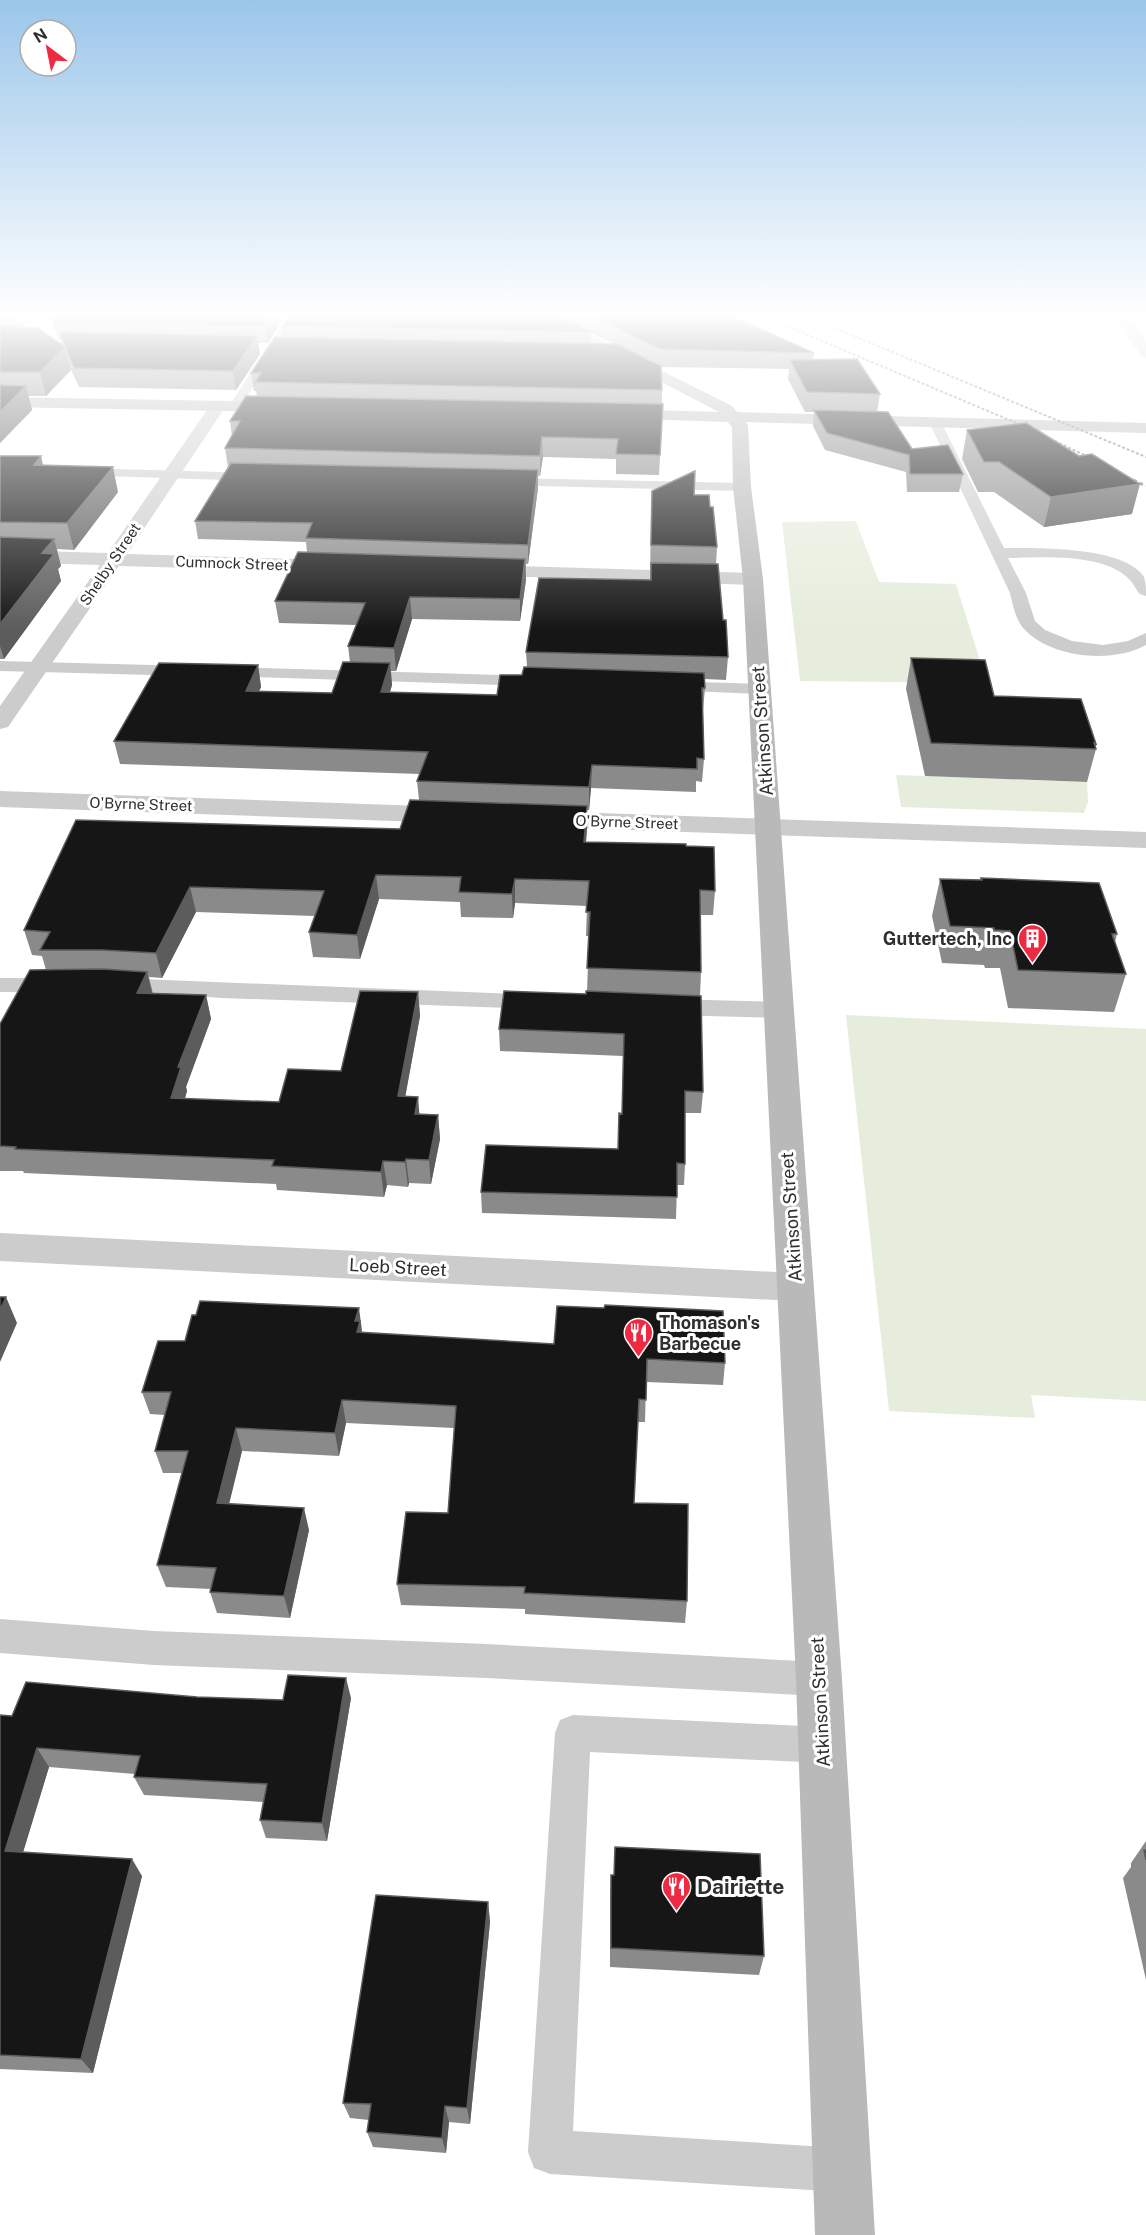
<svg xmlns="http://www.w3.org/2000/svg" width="1146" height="2235" viewBox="0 0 1146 2235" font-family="'Public Sans',sans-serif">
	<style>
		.green { fill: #e6eddc }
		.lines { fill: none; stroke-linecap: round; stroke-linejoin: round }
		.lane { fill: #ccc; fill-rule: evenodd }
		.street { fill: #ccc; fill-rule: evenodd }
		.secondary { fill: #b9b9b9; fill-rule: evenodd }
		.rail-far1 { stroke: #848484; stroke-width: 2; stroke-dasharray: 3 2; stroke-linecap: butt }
		.rail { stroke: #848484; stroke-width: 3; stroke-dasharray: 4 3; stroke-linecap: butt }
		.wall { fill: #8a8a8a; fill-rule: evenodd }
		.shaded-wall { fill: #5c5c5c }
		.building { fill: #161616; stroke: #5c5c5c; stroke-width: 1.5 }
		.labels { text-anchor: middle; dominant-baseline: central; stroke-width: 6; stroke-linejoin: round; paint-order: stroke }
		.far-street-label { font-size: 15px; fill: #2f2f2f; stroke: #fff }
		.street-label { font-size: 18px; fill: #2f2f2f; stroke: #fff }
		.poi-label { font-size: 18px; font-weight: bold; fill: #2f2f2f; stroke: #fff; text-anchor: end }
		.near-poi-label { font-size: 21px; font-weight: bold; fill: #2f2f2f; stroke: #fff; text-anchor: start }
	</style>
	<rect width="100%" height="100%" fill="#fff"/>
	<path class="green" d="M 856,521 L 879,582 L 956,584 L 987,683 L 800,681 L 782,522 Z
		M 896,775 L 1087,782 L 1088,802 L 1084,813 L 901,807 Z
		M 846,1015 L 1146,1029 L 1146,1401 L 1031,1395 L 1035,1418 L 889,1411 Z"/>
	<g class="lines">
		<path class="lane" d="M 287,317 L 298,317 L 239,409 L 231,409 L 229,406 Z
			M 935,418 L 941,422 L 1004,548 C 1037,548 1125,546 1144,577 C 1146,583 1146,590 1146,596 L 1140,594 C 1136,590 1134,584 1129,579 C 1104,553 1043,557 1008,558 L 1026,593 L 1035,621 L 1045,630 L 1072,641 L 1103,645 L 1128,641 L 1146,633 L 1146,645 C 1112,664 1050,658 1023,628 C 1015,618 1013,605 1010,593 L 929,422 Z
			M 79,468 L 256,473 L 263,477 L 256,481 L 74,475 L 72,472 Z
			M 505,478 L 742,483 L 749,487 L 742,491 L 500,485 L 498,482 L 500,479 Z
			M 0,661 L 190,666 L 196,667 L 199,671 L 196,675 L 190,676 L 0,671 Z
			M 226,667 L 534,676 L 540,677 L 543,681 L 540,685 L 534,686 L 220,676 L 217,672 L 220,668 Z
			M 670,681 L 760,684 L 766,685 L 769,689 L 766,693 L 760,694 L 664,690 L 661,686 L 664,682 Z
			M 0,978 L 56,978 L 64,980 L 68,985 L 64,990 L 56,992 L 0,992 Z
			M 116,978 L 538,995 L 546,997 L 550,1002 L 546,1007 L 538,1009 L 222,998 L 108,990 L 104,985 L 108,980 Z
			M 668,999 L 778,1002 L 786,1005 L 790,1010 L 786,1015 L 778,1018 L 668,1015 L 660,1012 L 656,1007 L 660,1002 Z
			M 0,1619 L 154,1631 L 486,1644 L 819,1662 L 832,1667 L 837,1679 L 832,1691 L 819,1696 L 486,1678 L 154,1665 L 0,1653 Z
			M 573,1715 L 823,1727 L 836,1732 L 841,1745 L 836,1758 L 823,1763 L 590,1752 L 573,2131 L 842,2148 L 858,2154 L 864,2170 L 858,2186 L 842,2192 L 550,2174 L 534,2168 L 528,2152 L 555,1733 L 560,1720 Z"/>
		<path class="street" d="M 1116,317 L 1130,317 L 1146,341 L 1146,358 L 1141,356 Z
			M 218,401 L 226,406 L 127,554 L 337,560 L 344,562 L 347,566 L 344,570 L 337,572 L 119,566 L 8,727 L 0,729 L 0,706 L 100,565 L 0,562 L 0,550 L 108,553 L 212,403 Z
			M 482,565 L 753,573 L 760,575 L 763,579 L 760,583 L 753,585 L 475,575 L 472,571 L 475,567 Z
			M 0,791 L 449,807 L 458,810 L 462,815 L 458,820 L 449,823 L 0,807 Z
			M 542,811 L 1146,832 L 1146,848 L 542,827 L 533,825 L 529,819 L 533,813 Z
			M 0,1233 L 795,1273 L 808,1277 L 813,1287 L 808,1297 L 795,1301 L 0,1261 Z"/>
		<path class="secondary" d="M 536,317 L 555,317 L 732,406 L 737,412 L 1146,423 L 1146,433 L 746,422 L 748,426 L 751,487 L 763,579 L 842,1679 L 875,2235 L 815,2235 L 796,1679 L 743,579 L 733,487 L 732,427 L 728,422 L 611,418 L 609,414 L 617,409 L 719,412 Z
			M 0,397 L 283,402 L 291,407 L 283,412 L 0,407 Z"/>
		<path class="rail-far1" d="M 765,317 L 1021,425 L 1101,463
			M 808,317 L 1146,457
			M 1119,473 L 1136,481"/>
		<path class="rail" d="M 1133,480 L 1146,486"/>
	</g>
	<path class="wall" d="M 0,317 L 22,317 L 25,327 L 62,345 L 61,340 L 59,340 L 50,317 L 284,317 L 268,343 L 258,343 L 260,354 L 236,390 L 79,387 L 69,365 L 71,370 L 46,396 L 28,396 L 32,410 L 0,443 Z
		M 288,317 L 734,317 L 814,353 L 813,360 L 880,394 L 877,412 L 912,449 L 963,474 L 959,492 L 907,492 L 906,472 L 825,450 L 813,426 L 814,412 L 805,412 L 788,379 L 789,369 L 661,367 L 662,390 L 662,404 L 663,404 L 659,475 L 616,474 L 616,459 L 543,457 L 540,476 L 538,476 L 538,488 L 528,564 L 526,564 L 526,580 L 520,621 L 412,619 L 396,671 L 391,671 L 392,685 L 390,692 L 497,695 L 522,675 L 527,667 L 526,652 L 650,580 L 651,512 L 694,495 L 710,507 L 717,547 L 716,564 L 728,657 L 726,680 L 705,679 L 705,688 L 703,710 L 704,759 L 702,782 L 696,781 L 696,792 L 591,788 L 589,810 L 587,810 L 586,842 L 686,846 L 715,891 L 713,915 L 700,915 L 701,972 L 700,996 L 703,1092 L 701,1113 L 685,1113 L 685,1164 L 684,1185 L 677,1185 L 676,1219 L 482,1213 L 481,1192 L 618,1149 L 622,1114 L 623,1056 L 500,1051 L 499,1029 L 586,994 L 587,991 L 589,936 L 586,936 L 587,906 L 515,903 L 513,918 L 461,917 L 460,902 L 379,899 L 360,959 L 313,957 L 309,932 L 315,916 L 196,912 L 162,978 L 149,977 L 153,994 L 206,995 L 211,1019 L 186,1087 L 187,1091 L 185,1099 L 279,1102 L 341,1071 L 418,992 L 420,1016 L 405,1097 L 420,1114 L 438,1115 L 440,1139 L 431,1184 L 409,1183 L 408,1187 L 387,1185 L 384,1197 L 277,1190 L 276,1184 L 24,1173 L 23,1171 L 0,1171 L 0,1024 L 46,970 L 42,956 L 32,955 L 24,930 L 400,829 L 419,800 L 417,781 L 420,774 L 120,764 L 114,741 L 258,665 L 261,687 L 259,691 L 332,693 L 350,662 L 348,646 L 357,625 L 279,623 L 275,601 L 307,552 L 306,542 L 198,539 L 195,521 L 228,467 L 225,448 L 232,436 L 230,421 L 257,396 L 256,391 L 254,391 L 251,373 L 283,337 L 282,326 ZM 591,333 L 614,344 L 591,343 Z
		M 967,430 L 1132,514 L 1044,527 L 994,492 L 978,492 L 962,459 Z
		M 0,456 L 43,465 L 118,492 L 74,550 L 57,549 L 61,566 L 58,569 L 61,581 L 4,659 L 0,659 Z
		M 911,658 L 1096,744 L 1096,749 L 1087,782 L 925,776 L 906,689 Z
		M 981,878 L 1117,934 L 1115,942 L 1126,974 L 1114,1012 L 1008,1008 L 1000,968 L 985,968 L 984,965 L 942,963 L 932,916 L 940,879 L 980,880 Z
		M 362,1331 L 362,1332 L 725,1363 L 723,1385 L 646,1382 L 645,1422 L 638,1422 L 634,1503 L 687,1601 L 685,1623 L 525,1614 L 525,1609 L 401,1605 L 397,1584 L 448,1513 L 454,1428 L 346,1423 L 339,1456 L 242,1451 L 229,1503 L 309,1530 L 290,1618 L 217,1613 L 210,1592 L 211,1589 L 166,1587 L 157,1565 L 182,1473 L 163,1473 L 155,1451 L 165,1415 L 150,1414 L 142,1392 L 185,1341 Z
		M 197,1697 L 283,1700 L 351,1698 L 327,1841 L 266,1838 L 260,1820 L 263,1802 L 144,1795 L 134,1777 L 135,1774 L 49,1767 L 23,1852 L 142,1876 L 93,2073 L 0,2069 L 0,1715 L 12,1716 Z
		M 1146,1841 L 1146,1980 L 1123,1878 L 1131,1867 L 1131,1863 Z
		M 611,1875 L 614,1875 L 764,1956 L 759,1975 L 610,1967 L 610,1895 Z
		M 488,1902 L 490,1922 L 470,2124 L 449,2122 L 446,2153 L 373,2147 L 367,2132 L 369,2120 L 350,2118 L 343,2103 Z"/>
	<path class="shaded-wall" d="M 271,317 L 284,317 L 268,343 L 266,326 Z
		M 257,336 L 260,354 L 236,390 L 233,371 Z
		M 65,347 L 71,370 L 46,396 L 40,372 Z
		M 26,386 L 32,410 L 0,443 L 0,412 Z
		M 542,437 L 543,457 L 540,476 L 540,456 Z
		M 41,456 L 47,482 L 34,465 Z
		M 113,467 L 118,492 L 74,550 L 67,523 Z
		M 538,470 L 538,488 L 528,564 L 528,545 Z
		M 1140,484 L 1132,514 L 1044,527 L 1051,497 Z
		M 54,539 L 61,566 L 58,569 L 61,581 L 4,659 L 0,646 L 0,624 L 42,553 Z
		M 525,559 L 526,580 L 520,621 L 520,599 Z
		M 410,597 L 412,619 L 396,671 L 394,648 Z
		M 390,663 L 392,685 L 383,714 L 381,692 Z
		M 258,665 L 261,687 L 249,713 L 246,691 Z
		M 592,765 L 591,788 L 589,810 L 589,787 Z
		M 587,806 L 587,830 L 584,866 L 584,842 Z
		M 376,875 L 379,899 L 360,959 L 357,935 Z
		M 515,879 L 515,903 L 513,918 L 512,894 Z
		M 190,887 L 196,912 L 162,978 L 156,953 Z
		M 147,972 L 153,996 L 137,993 Z
		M 418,992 L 420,1016 L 401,1120 L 398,1096 Z
		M 206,995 L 211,1019 L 186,1087 L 187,1091 L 177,1122 L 171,1098 L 178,1067 Z
		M 418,1097 L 420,1121 L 415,1114 Z
		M 438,1115 L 440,1139 L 431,1184 L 429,1160 Z
		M 406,1159 L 409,1183 L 408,1187 L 405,1162 Z
		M 383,1161 L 387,1185 L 384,1197 L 381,1172 Z
		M 6,1297 L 17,1323 L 0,1362 L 0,1310 Z
		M 359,1308 L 362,1331 L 361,1355 L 355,1321 Z
		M 342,1400 L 346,1423 L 339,1456 L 335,1433 Z
		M 236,1428 L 242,1451 L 224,1525 L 217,1503 Z
		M 304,1508 L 309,1530 L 290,1618 L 284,1596 Z
		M 346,1678 L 351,1698 L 327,1841 L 322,1823 Z
		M 37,1748 L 49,1767 L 18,1869 L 5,1851 Z
		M 132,1859 L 142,1876 L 93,2073 L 81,2059 Z
		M 488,1902 L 490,1922 L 470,2124 L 467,2108 Z
		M 445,2106 L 449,2122 L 446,2153 L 442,2138 Z"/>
	<path class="building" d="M 53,317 L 271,317 L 266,326 L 55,323 Z
		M 288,317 L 564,317 L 591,332 L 282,326 Z
		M 593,317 L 734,317 L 814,353 L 660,349 Z
		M 0,326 L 38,328 L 65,347 L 40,372 L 0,372 Z
		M 59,332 L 257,336 L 233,371 L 74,368 Z
		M 275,337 L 617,344 L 661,366 L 662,390 L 255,382 L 261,373 L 251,373 Z
		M 857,359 L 880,394 L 807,392 L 790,360 Z
		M 0,385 L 26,386 L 0,412 Z
		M 246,396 L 663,404 L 660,455 L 616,454 L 618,439 L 542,437 L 540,456 L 225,448 L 240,421 L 230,421 Z
		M 814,410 L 888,412 L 912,449 L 948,445 L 963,474 L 910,474 L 909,455 L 827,433 Z
		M 1026,423 L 1079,456 L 1092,454 L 1140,484 L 1051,497 L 999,462 L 984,462 L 967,430 Z
		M 0,456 L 41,456 L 34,465 L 113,467 L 67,523 L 0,522 Z
		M 231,463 L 538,470 L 528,545 L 306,538 L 312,523 L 195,521 Z
		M 695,471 L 694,495 L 709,495 L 710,507 L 713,507 L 717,547 L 651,545 L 652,491 Z
		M 0,537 L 54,539 L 42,553 L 54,554 L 0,624 Z
		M 298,552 L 525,559 L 520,599 L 410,597 L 394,648 L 348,646 L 365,603 L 275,601 Z
		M 651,563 L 718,564 L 723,620 L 726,620 L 728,657 L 526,652 L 539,578 L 651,580 Z
		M 911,658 L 985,660 L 994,696 L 1081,699 L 1096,744 L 1094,743 L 1096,749 L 931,743 Z
		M 343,662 L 390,663 L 381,692 L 497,695 L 500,675 L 522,675 L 524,667 L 704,673 L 705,688 L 702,688 L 704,759 L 697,758 L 697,769 L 592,765 L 589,787 L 417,781 L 428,752 L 114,741 L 159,663 L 258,665 L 246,691 L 332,693 Z
		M 410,800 L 587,806 L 584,842 L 686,844 L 686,846 L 714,847 L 715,891 L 700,890 L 701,972 L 587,968 L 590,912 L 586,912 L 589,881 L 515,879 L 512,894 L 459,892 L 461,877 L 376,875 L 357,935 L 309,932 L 324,891 L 190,887 L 156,953 L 102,950 L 40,950 L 50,932 L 24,930 L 76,820 L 400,829 Z
		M 981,878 L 1099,883 L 1117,934 L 1112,934 L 1126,974 L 1018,970 L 1010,931 L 994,930 L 994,928 L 950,926 L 940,879 L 982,880 Z
		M 102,969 L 147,972 L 137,993 L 206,995 L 178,1067 L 181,1067 L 171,1098 L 279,1102 L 288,1069 L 341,1071 L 360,991 L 418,992 L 398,1096 L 418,1097 L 415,1114 L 438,1115 L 429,1160 L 406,1159 L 405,1162 L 383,1161 L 381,1172 L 272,1166 L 274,1160 L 15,1149 L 16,1147 L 0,1146 L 0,1024 L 30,970 Z
		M 504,991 L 586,994 L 586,991 L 701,996 L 703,1092 L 685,1091 L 685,1164 L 677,1163 L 677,1197 L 481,1192 L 486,1145 L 618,1149 L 619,1113 L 622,1114 L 624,1034 L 499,1029 Z
		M 0,1297 L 6,1297 L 0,1310 Z
		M 200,1301 L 359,1308 L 355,1321 L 360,1321 L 357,1332 L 554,1344 L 557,1306 L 604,1308 L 605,1305 L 723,1311 L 725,1363 L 647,1359 L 646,1400 L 639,1399 L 634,1503 L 688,1504 L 687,1601 L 524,1593 L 525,1587 L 397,1584 L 406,1512 L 448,1513 L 456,1406 L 342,1400 L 335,1433 L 236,1428 L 217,1503 L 304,1508 L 284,1596 L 210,1592 L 216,1568 L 157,1565 L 188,1451 L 155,1451 L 171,1392 L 142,1392 L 158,1341 L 185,1341 L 192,1315 L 196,1315 Z
		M 288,1675 L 346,1678 L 322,1823 L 260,1820 L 267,1784 L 134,1777 L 140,1756 L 37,1748 L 5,1851 L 132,1859 L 81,2059 L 0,2055 L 0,1715 L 12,1716 L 26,1682 L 197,1697 L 283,1700 Z
		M 615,1847 L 760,1854 L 764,1956 L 611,1948 L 611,1875 L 614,1875 Z
		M 1144,1850 L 1146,1850 L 1146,1860 Z
		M 376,1895 L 488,1902 L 467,2108 L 445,2106 L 442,2138 L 367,2132 L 371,2104 L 343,2103 Z"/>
	<linearGradient id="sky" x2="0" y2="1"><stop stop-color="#9bc6ea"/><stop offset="0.5" stop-color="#fff"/><stop offset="1" stop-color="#fff" stop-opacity="0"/></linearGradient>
	<rect width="1146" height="630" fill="url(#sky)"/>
	<defs>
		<symbol id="building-pin" viewBox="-11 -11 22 30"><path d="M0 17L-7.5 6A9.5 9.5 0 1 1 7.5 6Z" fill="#ee2942" stroke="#fff"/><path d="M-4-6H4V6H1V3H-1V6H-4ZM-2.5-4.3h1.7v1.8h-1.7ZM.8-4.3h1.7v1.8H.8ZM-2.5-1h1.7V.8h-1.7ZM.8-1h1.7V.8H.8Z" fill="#fff"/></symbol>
		<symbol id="restaurant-pin" viewBox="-11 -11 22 30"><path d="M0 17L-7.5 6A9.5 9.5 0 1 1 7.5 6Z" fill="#ee2942" stroke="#fff"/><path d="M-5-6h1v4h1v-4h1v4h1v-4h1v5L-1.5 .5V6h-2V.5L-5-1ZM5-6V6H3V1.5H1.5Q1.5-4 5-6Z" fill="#fff"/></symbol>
	</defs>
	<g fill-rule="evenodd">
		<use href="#building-pin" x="1016" y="922" width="33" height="45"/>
		<use href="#restaurant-pin" x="622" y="1316" width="33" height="45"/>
		<use href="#restaurant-pin" x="660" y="1870" width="33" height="45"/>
	</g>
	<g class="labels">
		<g class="far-street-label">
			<text transform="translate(232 563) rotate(2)">Cumnock Street</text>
			<text transform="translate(110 564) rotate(-56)">Shelby Street</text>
			<text transform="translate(141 804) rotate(2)">O'Byrne Street</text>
			<text transform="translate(627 822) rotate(2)">O'Byrne Street</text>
		</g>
		<g class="street-label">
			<text transform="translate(762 731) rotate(-94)">Atkinson Street</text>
			<text transform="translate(791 1217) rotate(-94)">Atkinson Street</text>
			<text transform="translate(398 1267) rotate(3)">Loeb Street</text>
			<text transform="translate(820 1702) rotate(-93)">Atkinson Street</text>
		</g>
		<g class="poi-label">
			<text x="1012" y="938">Guttertech, Inc</text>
			<text x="659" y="1322" text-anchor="start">Thomason's<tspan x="659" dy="21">Barbecue</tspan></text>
		</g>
		<g class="near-poi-label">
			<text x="697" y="1886">Dairiette</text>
		</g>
	</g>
	<g transform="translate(48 48) rotate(328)"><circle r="28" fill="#ffffff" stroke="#acacac" stroke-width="1.5"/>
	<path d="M0-4.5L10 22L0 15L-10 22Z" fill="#ee2942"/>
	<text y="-9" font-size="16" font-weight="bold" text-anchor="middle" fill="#2f2f2f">N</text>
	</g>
</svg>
